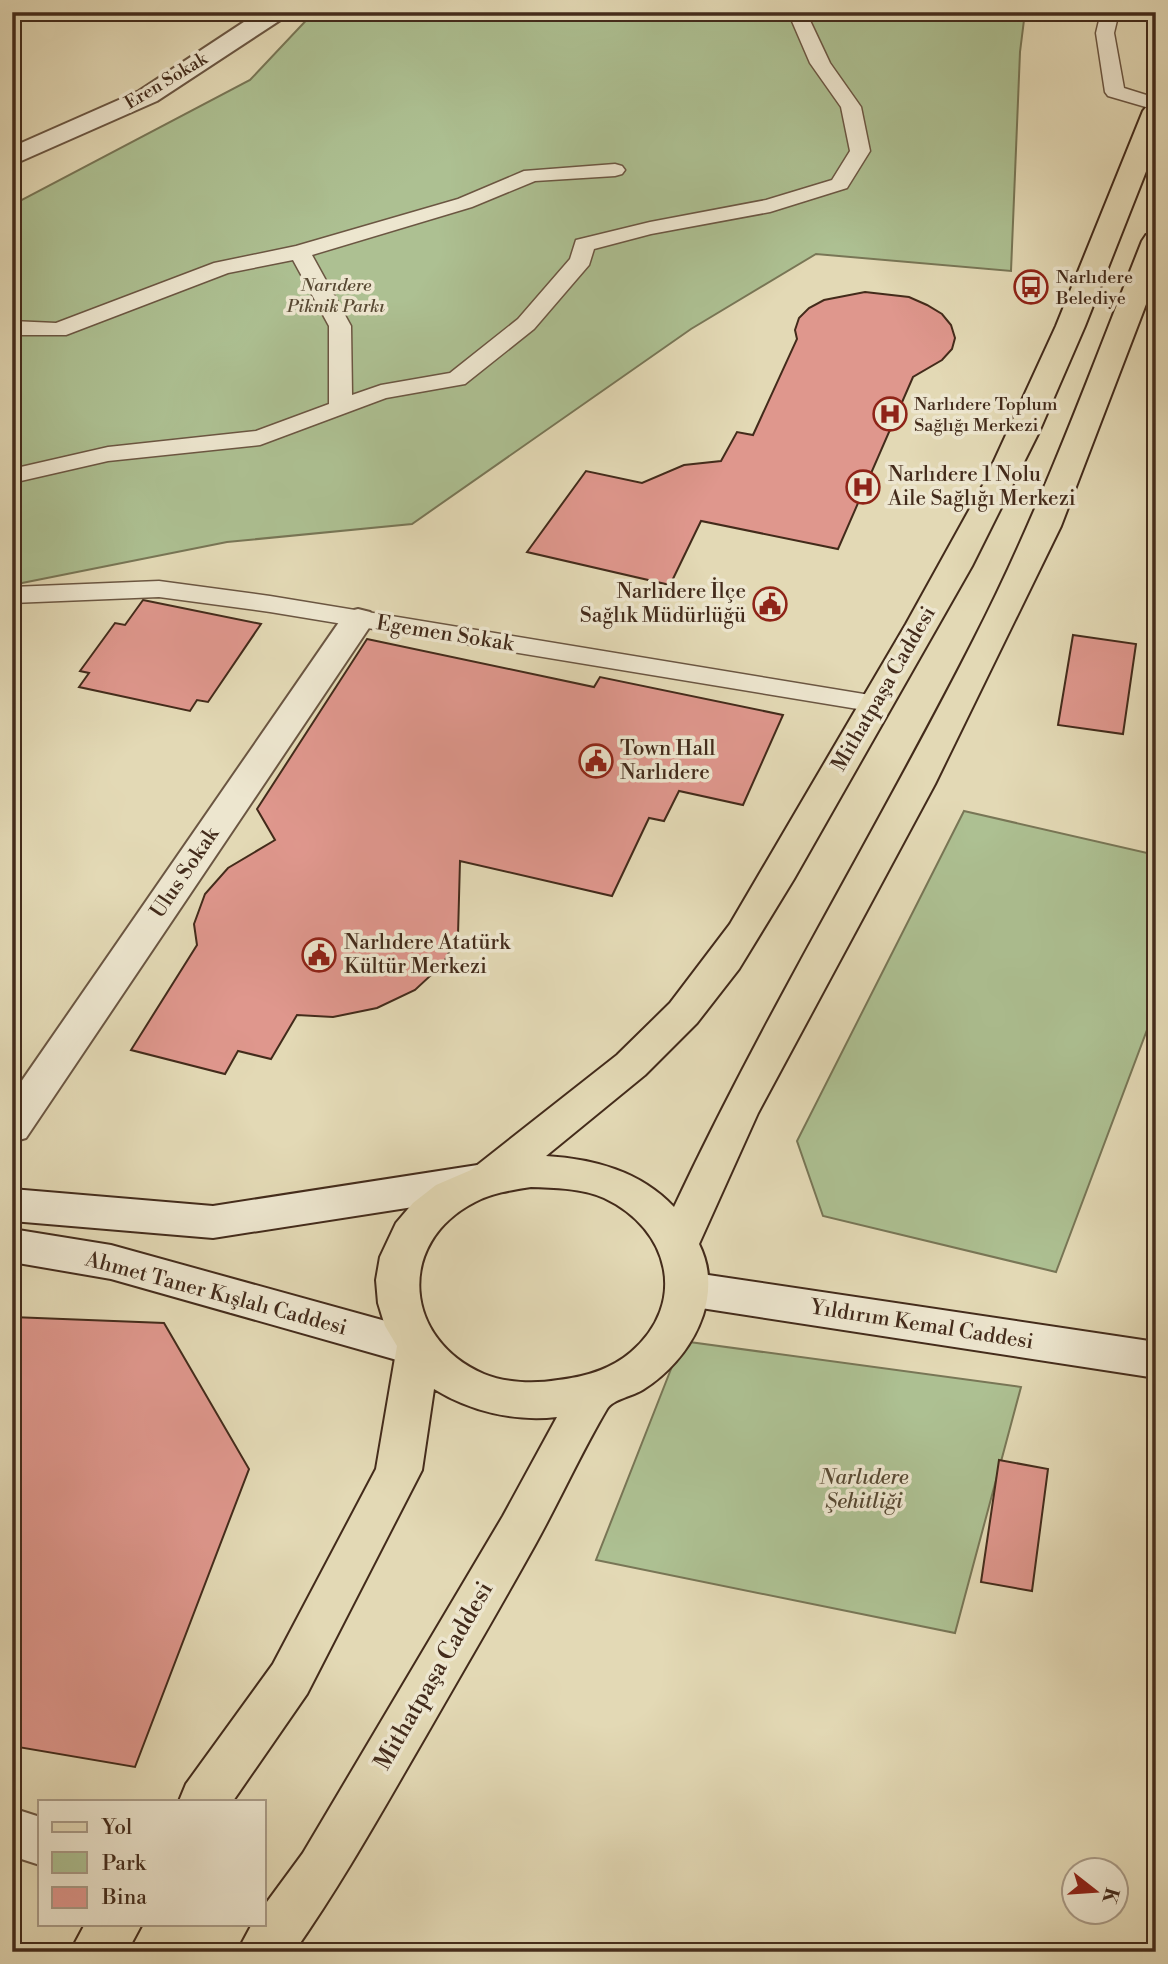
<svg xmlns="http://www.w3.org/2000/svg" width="1168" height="1964" viewBox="0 0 1168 1964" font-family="'Libre Bodoni',serif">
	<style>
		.green { fill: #adc092; stroke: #787656; stroke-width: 2 }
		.building { fill: #df978d; stroke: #432b1b; stroke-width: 2 }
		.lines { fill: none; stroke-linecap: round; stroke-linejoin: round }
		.lane-casing { stroke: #6b5642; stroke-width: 3 }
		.street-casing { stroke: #6b5642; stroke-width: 4 }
		.secondary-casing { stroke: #432b1b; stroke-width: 4 }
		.primary-casing { stroke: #432b1b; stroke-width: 4 }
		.lane { fill: #ede6cf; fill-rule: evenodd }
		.street { fill: #ede6cf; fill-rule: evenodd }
		.secondary { fill: #ede6cf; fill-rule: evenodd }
		.primary { fill: #e3d9b5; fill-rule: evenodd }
		.labels { text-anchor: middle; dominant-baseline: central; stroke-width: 7; stroke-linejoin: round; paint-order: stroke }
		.far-street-label { font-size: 18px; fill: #432b1b; stroke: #ede6cf }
		.far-poi-label { font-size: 18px; fill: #432b1b; stroke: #ede6cf; text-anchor: start }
		.far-park-label { font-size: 18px; font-style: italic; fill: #584933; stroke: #ede6cf }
		.poi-label { font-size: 21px; fill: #432b1b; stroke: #ede6cf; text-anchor: start }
		.street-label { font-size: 21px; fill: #432b1b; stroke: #ede6cf }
		.park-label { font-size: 21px; font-style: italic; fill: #584933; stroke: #ede6cf }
		.near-street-label { font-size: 24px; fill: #432b1b; stroke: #ede6cf }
	</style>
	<rect width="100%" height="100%" fill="#e3d9b5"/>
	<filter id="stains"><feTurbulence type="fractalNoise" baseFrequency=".00286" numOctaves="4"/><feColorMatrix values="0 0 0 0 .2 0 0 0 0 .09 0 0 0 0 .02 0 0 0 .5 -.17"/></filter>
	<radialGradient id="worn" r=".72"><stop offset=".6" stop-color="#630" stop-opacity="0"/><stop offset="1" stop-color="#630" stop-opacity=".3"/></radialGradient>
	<path class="green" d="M 314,12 L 1025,12 L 1020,52 L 1011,271 L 816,254 L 691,329 L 412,524 L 227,542 L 12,585 L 12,205 L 250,80 Z
		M 964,811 L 1156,855 L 1156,1006 L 1056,1272 L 823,1216 L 797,1141 Z
		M 682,1341 L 1021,1387 L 955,1633 L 596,1560 Z"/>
	<path class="building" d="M 865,292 L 909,297 L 927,305 L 942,314 L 951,325 L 955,338 L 952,349 L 942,360 L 913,377 L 838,549 L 701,521 L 670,585 L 527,552 L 586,471 L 642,483 L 684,465 L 721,461 L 737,432 L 753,435 L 797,339 L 795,330 L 799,318 L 809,308 L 824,300 Z
		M 143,600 L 261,624 L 208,702 L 197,700 L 190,711 L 79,687 L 89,673 L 80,671 L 115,623 L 125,625 Z
		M 1073,635 L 1136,644 L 1123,734 L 1058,725 Z
		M 367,639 L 594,687 L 600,677 L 783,715 L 743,805 L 679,791 L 664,821 L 649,818 L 612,896 L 460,861 L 458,935 L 443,964 L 415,990 L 377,1008 L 333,1017 L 297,1015 L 271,1059 L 238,1051 L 225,1074 L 131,1050 L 197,945 L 194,924 L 205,894 L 228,868 L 275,840 L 257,809 Z
		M 12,1317 L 164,1323 L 249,1469 L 135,1767 L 12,1746 Z
		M 999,1460 L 1048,1469 L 1032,1591 L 981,1582 Z"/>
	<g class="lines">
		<defs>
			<path id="lane" d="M 788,12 L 806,12 L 830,63 L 861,107 L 870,151 L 847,188 L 770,212 L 651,234 L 594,249 L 589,265 L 534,329 L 465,384 L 386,398 L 260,445 L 108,461 L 12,483 L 12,469 L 108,447 L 256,431 L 329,404 L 329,326 L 293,260 L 228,273 L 66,335 L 12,335 L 12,321 L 56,323 L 214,263 L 296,246 L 458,199 L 524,171 L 615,164 L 622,166 L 625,170 L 622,174 L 615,176 L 535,181 L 472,207 L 312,255 L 351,326 L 352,395 L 381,385 L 450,373 L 518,319 L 570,259 L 576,240 L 650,222 L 766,200 L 832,180 L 850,151 L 841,107 L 810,63 Z
				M 1101,12 L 1119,12 L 1114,33 L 1124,88 L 1156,98 L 1156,110 L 1108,96 L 1105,92 L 1096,33 Z
				M 159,581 L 270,596 L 876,696 L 885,698 L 889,704 L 885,710 L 876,712 L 270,612 L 159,597 L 12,603 L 12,587 Z"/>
			<path id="street" d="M 259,12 L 288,12 L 285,17 L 157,101 L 12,165 L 12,147 L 139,91 Z
				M 358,609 L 370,612 L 375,619 L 26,1138 L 12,1142 L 12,1095 L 346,612 Z
				M 12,1808 L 40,1817 L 40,1865 L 12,1856 Z"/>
			<path id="secondary" d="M 484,1164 L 499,1169 L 505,1180 L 499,1191 L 484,1196 L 213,1238 L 12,1221 L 12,1189 L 213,1206 Z
				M 12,1229 L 111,1245 L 418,1330 L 434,1336 L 440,1348 L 434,1360 L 418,1366 L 111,1279 L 12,1262 Z
				M 688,1272 L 1156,1342 L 1156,1378 L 688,1306 L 673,1301 L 666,1289 L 673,1277 Z"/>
			<path id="primary" d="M 1156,103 L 1156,146 L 1085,326 L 1039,432 L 972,566 L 794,879 L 739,969 L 697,1023 L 645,1075 L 546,1156 C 594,1159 640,1171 674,1207 C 765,1013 877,830 974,639 C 1040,510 1089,375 1142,241 L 1146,235 L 1156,233 L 1156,278 L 1061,526 L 935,784 L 758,1113 L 699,1244 C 726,1298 690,1360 644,1389 C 634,1396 613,1399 607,1409 C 581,1453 560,1500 535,1545 C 500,1608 463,1671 427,1734 C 384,1808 343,1882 294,1952 L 237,1952 L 252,1924 L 264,1924 L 264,1906 L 303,1853 L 503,1516 L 557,1417 C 514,1422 470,1411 434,1389 L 422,1470 L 307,1694 L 233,1801 L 179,1801 L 186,1784 L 273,1664 L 376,1469 L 397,1346 L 385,1326 L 378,1303 L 376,1280 L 380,1257 L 396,1223 L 413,1203 L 436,1185 L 471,1170 L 617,1055 L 670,1003 L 730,924 L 906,624 L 983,485 L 1056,326 L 1143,111 L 1147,106 ZM 531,1187 C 555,1188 582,1188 604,1198 C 670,1229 688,1303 631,1352 C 610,1370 584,1377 558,1380 C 534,1384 506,1383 484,1374 C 404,1340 395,1243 475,1202 C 492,1193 512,1190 531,1187 Z
				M 85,1924 L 142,1924 L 127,1952 L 70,1952 Z"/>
		</defs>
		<use href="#lane" class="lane-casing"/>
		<use href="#street" class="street-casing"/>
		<use href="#secondary" class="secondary-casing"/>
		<use href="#primary" class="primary-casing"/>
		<use href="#lane" class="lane"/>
		<use href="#street" class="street"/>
		<use href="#secondary" class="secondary"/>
		<use href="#primary" class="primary"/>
	</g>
	<defs>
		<symbol id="bus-ring" viewBox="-11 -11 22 22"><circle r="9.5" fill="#ede6cf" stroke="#8f2418" stroke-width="1.5"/><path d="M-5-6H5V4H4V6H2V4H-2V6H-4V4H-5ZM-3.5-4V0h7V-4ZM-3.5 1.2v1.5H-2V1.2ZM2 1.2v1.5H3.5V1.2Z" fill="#8f2418"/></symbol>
		<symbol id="hospital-ring" viewBox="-11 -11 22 22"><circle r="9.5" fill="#ede6cf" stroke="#8f2418" stroke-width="1.5"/><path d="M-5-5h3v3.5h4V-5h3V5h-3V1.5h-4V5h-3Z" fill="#8f2418"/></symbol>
		<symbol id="civic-ring" viewBox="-11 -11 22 22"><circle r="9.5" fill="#ede6cf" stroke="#8f2418" stroke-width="1.5"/><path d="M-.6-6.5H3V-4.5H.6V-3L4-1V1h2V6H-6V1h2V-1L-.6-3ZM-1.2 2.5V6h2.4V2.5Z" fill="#8f2418"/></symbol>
	</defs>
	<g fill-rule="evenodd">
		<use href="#bus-ring" x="1012" y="268" width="38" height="38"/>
		<use href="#hospital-ring" x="871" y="395" width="38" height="38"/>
		<use href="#hospital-ring" x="844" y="468" width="38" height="38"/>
		<use href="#civic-ring" x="751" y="585" width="38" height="38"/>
		<use href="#civic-ring" x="577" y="742" width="38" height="38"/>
		<use href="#civic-ring" x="300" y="936" width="38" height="38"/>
	</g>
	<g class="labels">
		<g class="far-street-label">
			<text transform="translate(166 81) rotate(-31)">Eren Sokak</text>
		</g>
		<g class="far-poi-label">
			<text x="1056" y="277">Narlıdere<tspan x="1056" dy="21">Belediye</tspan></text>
			<text x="914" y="404">Narlıdere Toplum<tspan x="914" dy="21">Sağlığı Merkezi</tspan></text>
		</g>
		<g class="far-park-label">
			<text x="336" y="285">Narıdere<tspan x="336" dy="21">Piknik Parkı</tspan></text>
		</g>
		<g class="poi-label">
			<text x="888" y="475">Narlıdere 1 Nolu<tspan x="888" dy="24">Aile Sağlığı Merkezi</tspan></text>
			<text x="746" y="592" text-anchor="end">Narlıdere İlçe<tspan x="746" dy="24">Sağlık Müdürlüğü</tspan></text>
			<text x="620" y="749">Town Hall<tspan x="620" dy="24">Narlıdere</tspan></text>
			<text x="344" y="943">Narlıdere Atatürk<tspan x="344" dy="24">Kültür Merkezi</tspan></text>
		</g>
		<g class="street-label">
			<text transform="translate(445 634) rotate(9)">Egemen Sokak</text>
			<text transform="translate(884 689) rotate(-60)">Mithatpaşa Caddesi</text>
			<text transform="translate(185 873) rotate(-56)">Ulus Sokak</text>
			<text transform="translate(216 1294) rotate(15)">Ahmet Taner Kışlalı Caddesi</text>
			<text transform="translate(922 1325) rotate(9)">Yıldırım Kemal Caddesi</text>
		</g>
		<g class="park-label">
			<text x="864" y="1478">Narlıdere<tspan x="864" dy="24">Şehitliği</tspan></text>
		</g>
		<g class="near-street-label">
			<text transform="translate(434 1676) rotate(-60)">Mithatpaşa Caddesi</text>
		</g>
	</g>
	<rect width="1168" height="1964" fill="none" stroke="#e3d9b5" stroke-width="42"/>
	<rect x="14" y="14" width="1140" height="1936" fill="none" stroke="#432b1b" stroke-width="3.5"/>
	<rect x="21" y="21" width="1126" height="1922" fill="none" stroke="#432b1b" stroke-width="2"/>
	<rect x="38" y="1800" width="228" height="126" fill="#ede6cf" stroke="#a99b87" stroke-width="2"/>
	<rect x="52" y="1822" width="35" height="10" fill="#e3d9b5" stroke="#a99b87" stroke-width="2"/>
	<text x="102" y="1834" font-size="21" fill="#432b1b">Yol</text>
	<rect x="52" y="1852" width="35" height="21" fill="#adc092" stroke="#a99b87" stroke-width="2"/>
	<text x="102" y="1870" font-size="21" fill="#432b1b">Park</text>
	<rect x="52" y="1887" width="35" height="21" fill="#df978d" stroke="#a99b87" stroke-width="2"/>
	<text x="102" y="1904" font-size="21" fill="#432b1b">Bina</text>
	<g transform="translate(1095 1891) rotate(107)"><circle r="33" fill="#ede6cf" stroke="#a99b87" stroke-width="2"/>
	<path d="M0-5L12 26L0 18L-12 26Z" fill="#8f2418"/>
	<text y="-10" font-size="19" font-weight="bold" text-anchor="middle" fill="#432b1b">K</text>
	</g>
	<rect width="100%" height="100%" filter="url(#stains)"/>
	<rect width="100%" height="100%" fill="url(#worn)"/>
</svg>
